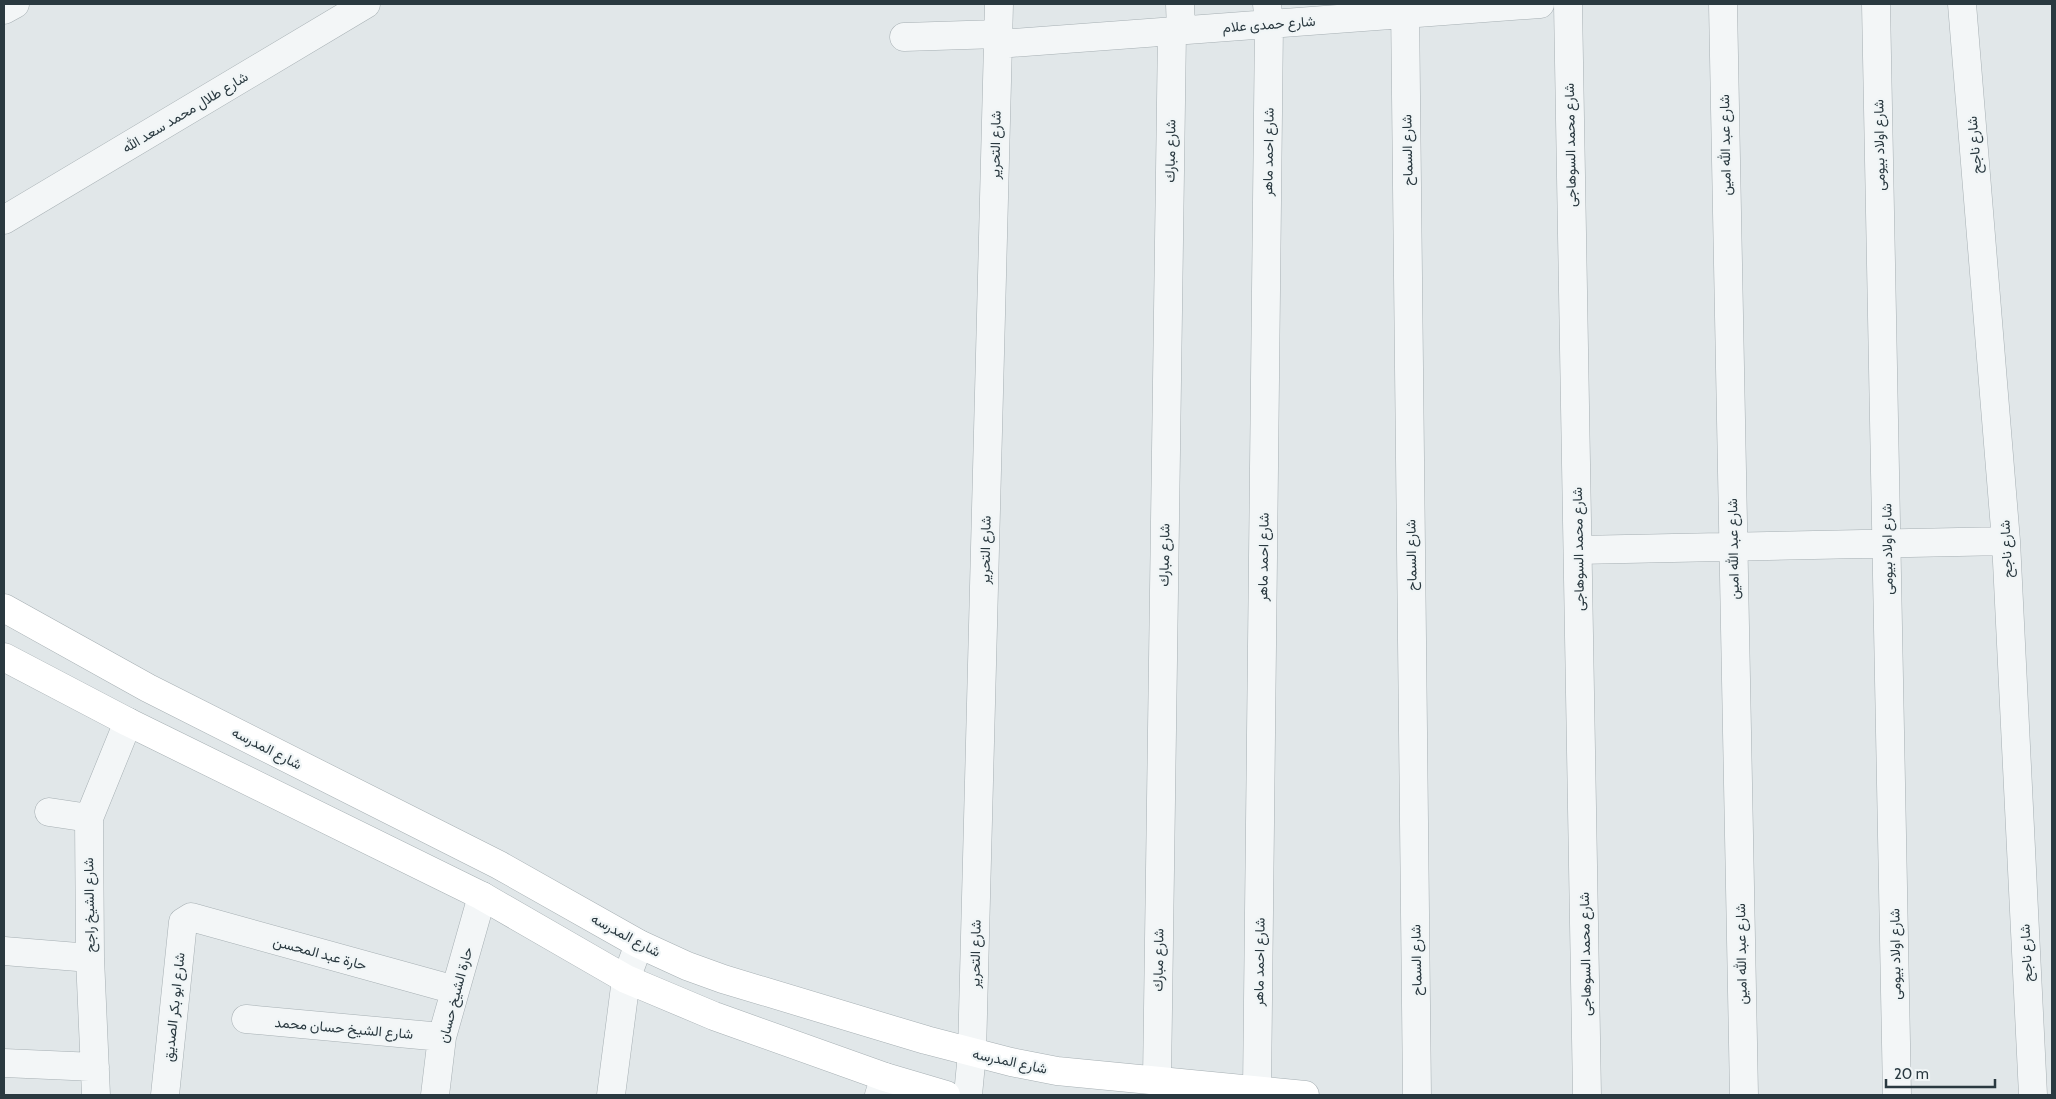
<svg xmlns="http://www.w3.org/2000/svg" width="2056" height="1099" viewBox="0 0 2056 1099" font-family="Cabin,Vazirmatn,sans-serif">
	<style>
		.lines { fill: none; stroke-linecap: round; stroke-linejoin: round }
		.minor-casing { stroke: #a6afb3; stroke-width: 29 }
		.secondary-casing { stroke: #a6afb3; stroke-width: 29 }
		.minor { stroke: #f3f6f7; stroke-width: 28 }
		.secondary { stroke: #fff; stroke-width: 28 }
		.labels { text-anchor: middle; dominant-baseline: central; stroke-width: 4.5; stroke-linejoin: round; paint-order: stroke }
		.street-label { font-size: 14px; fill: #2a3940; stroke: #f0f5f6 }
	</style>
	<rect width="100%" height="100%" fill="#e1e7e9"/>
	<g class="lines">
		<defs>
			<path id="minor" d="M 1180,4 L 1181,31
				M 1405,4 L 1417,1095
				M 1568,4 L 1587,1095
				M 1723,4 L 1744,1095
				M 1876,4 L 1897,1095
				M 1962,4 L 2006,541 L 2033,1095
				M 4,10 L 15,4
				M 904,37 L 998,34
				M 998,44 L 1540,4
				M 4,220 L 366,4
				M 1578,550 L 2006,541
				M 49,812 L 89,818
				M 4,951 L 90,958
				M 246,1019 L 442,1037
				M 4,1063 L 95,1067
				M 1157,1079 L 1172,32
				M 1257,1090 L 1269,24 L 1267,4
				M 96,1095 L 90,958 L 89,818 L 128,722
				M 165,1095 L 183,922 L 191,917 L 455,990
				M 435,1095 L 442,1037 L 482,896
				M 611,1095 L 626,979 L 639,944
				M 879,1095 L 885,1077
				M 968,1095 L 972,1053 L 999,4"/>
			<path id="secondary" d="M 4,608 L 148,688 L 499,865 L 639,944 L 687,966 L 723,979 L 926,1040 L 1011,1062 L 1057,1071 L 1305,1095
				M 4,657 L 128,722 L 482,896 L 626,979 L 714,1016 L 885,1077 L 946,1095"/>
		</defs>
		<use href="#minor" class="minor-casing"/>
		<use href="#secondary" class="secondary-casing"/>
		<use href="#minor" class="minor"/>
		<use href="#secondary" class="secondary"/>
	</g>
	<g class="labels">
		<g class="street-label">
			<text transform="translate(1269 24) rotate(-4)">شارع حمدى علام</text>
			<text transform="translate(185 112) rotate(-31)">شارع طلال محمد سعد الله</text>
			<text transform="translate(995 145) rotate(-89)">شارع التحرير</text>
			<text transform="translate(1570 145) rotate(-91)">شارع محمد السوهاجى</text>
			<text transform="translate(1725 145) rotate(-91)">شارع عبد الله امين</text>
			<text transform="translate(1879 145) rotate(-91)">شارع اولاد بيومى</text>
			<text transform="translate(1974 145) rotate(-95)">شارع ناجح</text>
			<text transform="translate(1407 150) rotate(-91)">شارع السماح</text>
			<text transform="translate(1170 151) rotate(-89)">شارع مبارك</text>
			<text transform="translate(1268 152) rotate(-89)">شارع احمد ماهر</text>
			<text transform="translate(1578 549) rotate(-91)">شارع محمد السوهاجى</text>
			<text transform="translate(1733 549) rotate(-91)">شارع عبد الله امين</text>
			<text transform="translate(1887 549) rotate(-91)">شارع اولاد بيومى</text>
			<text transform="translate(2006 549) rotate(-93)">شارع ناجح</text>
			<text transform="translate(985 550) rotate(-89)">شارع التحرير</text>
			<text transform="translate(1164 555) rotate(-89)">شارع مبارك</text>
			<text transform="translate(1411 555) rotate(-91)">شارع السماح</text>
			<text transform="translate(1263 557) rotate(-89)">شارع احمد ماهر</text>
			<text transform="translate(267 748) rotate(27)">شارع المدرسه</text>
			<text transform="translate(89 905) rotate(-91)">شارع الشيخ راجح</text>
			<text transform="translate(626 935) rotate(28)">شارع المدرسه</text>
			<text transform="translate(320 953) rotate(15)">حارة عبد المحسن</text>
			<text transform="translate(2026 953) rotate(-93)">شارع ناجح</text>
			<text transform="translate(975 954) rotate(-89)">شارع التحرير</text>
			<text transform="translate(1585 954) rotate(-91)">شارع محمد السوهاجى</text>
			<text transform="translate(1741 954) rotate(-91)">شارع عبد الله امين</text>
			<text transform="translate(1895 954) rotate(-91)">شارع اولاد بيومى</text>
			<text transform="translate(1158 960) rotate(-89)">شارع مبارك</text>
			<text transform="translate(1416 960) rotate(-91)">شارع السماح</text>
			<text transform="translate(1259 962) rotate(-89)">شارع احمد ماهر</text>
			<text transform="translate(455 995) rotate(-75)">حارة الشيخ حسان</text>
			<text transform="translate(174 1007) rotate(-84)">شارع ابو بكر الصديق</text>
			<text transform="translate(344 1028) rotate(5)">شارع الشيخ حسان محمد</text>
			<text transform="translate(1010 1061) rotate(12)">شارع المدرسه</text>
		</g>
	</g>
	<rect width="2056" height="1099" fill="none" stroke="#2a3940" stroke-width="10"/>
	<path d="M1886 1079v8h109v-8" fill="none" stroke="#2a3940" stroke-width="2.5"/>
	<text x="1894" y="1079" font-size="15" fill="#2a3940" stroke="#f0f5f6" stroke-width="4" paint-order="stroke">20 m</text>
</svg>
